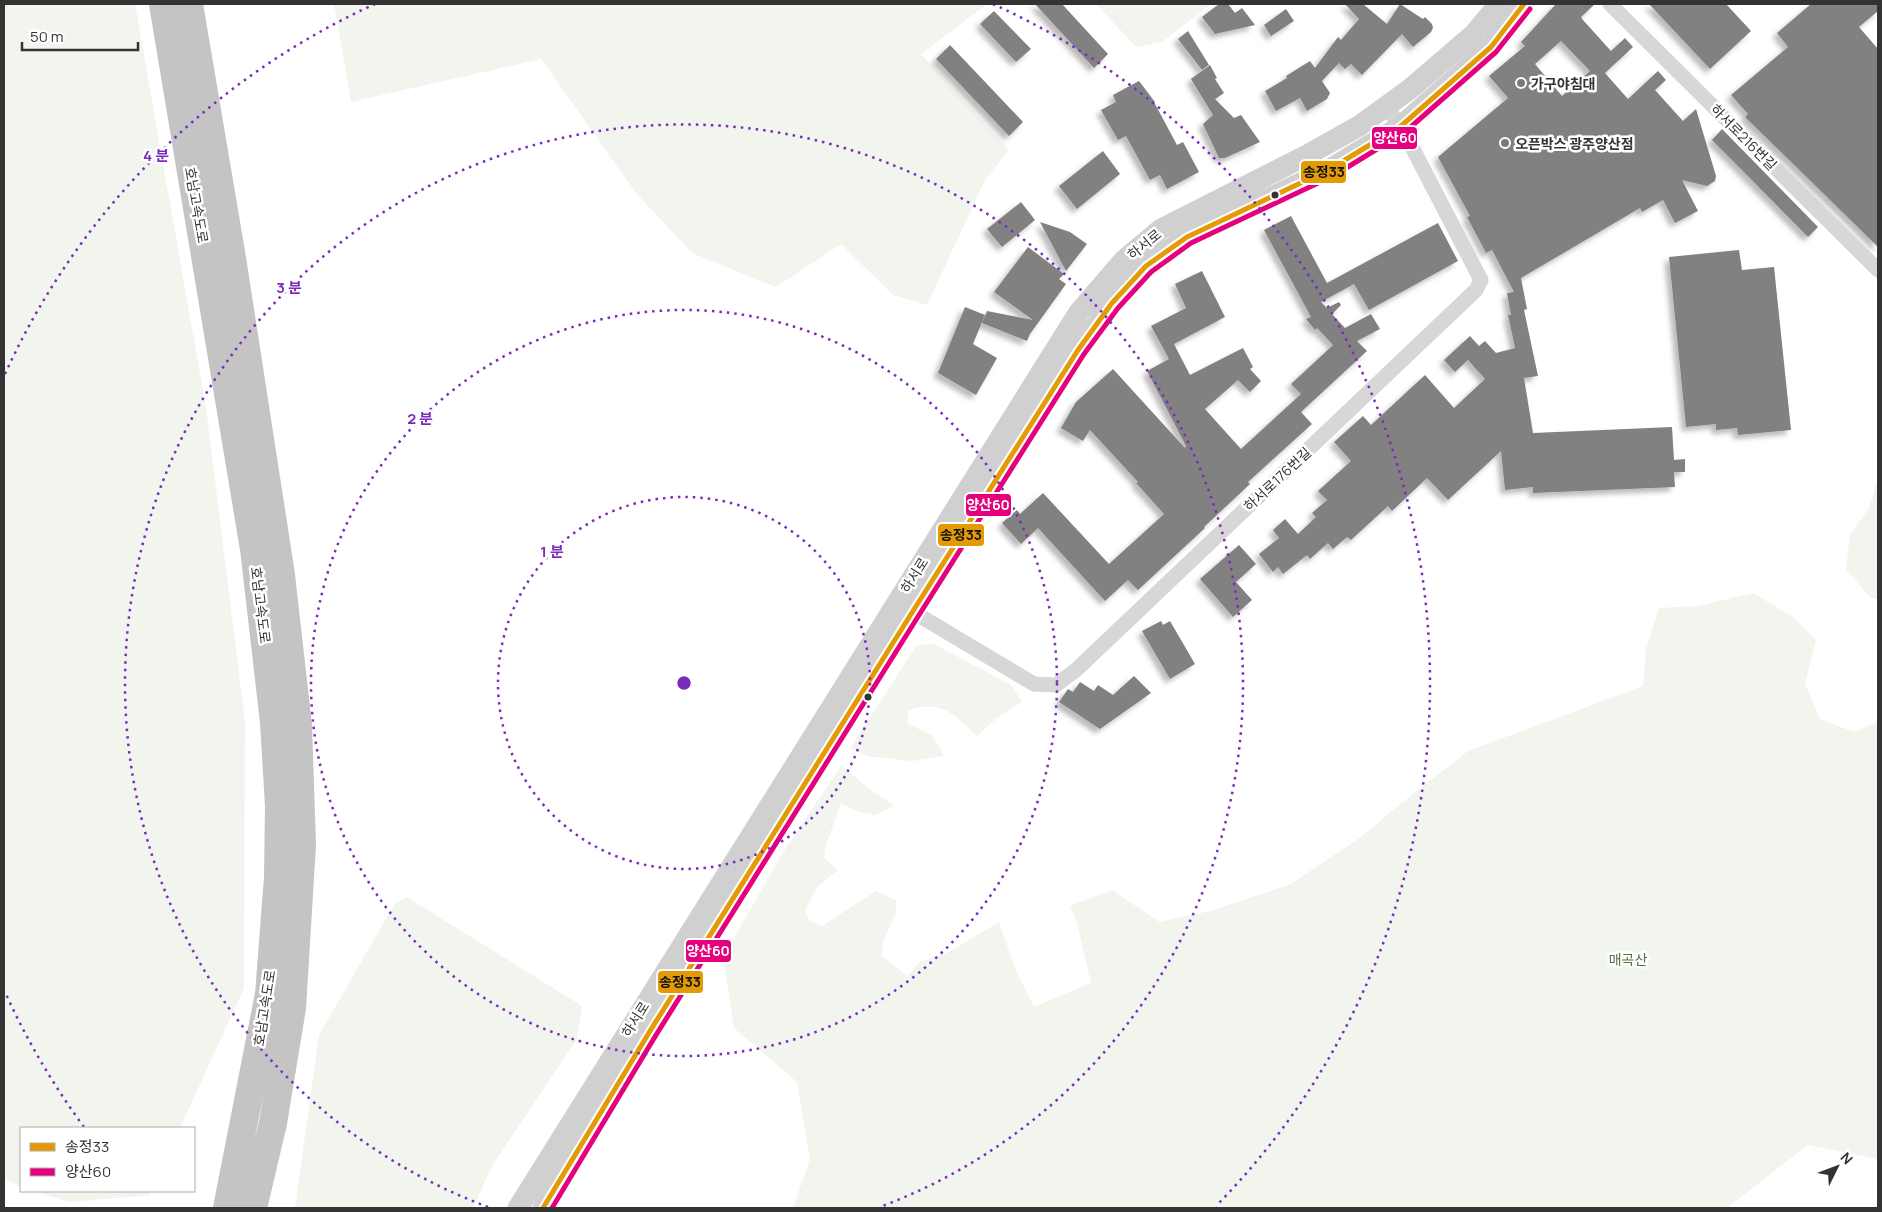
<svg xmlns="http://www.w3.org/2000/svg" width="1882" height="1212" viewBox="0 0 1882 1212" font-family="Manrope,'Noto Sans KR',sans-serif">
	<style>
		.green { fill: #f1f5ed }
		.building { fill: #818181; fill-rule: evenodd; filter: url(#shadow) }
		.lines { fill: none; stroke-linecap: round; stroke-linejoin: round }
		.street { stroke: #d7d7d7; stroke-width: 15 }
		.secondary { stroke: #d0d0d0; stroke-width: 21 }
		.highway { stroke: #c4c4c4; stroke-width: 28 }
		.bus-1-casing { stroke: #fff; stroke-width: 9 }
		.bus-2-casing { stroke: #fff; stroke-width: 9 }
		.bus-1 { stroke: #e39a05; stroke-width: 5 }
		.bus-2 { stroke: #e5007d; stroke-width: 5 }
		.ring { fill: none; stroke: #7b2cbf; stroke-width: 2.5; stroke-dasharray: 2.5 5 }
		.poi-dot { fill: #7a7a7a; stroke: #fff; stroke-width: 2 }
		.bus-dot { fill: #333; stroke: #fff; stroke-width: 2 }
		.labels { text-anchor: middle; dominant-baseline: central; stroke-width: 5; stroke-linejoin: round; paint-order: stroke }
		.poi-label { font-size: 14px; font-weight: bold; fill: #333; stroke: #fff; text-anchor: start }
		.street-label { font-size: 14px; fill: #333; stroke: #fff }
		.park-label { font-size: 14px; fill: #56703f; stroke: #fff }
		.centre { fill: #7b2cbf; stroke: #fff; stroke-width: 2.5 }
		.ring-label { font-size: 15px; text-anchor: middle; font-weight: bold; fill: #7b2cbf; stroke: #fff; stroke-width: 5; stroke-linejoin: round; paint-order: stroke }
		.line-badge { stroke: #fff; stroke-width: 2 }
		.badge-label { font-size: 14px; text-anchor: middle; font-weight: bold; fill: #fff }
		.pale-badge-label { font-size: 14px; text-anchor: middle; font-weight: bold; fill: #111 }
	</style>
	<defs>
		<filter id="shadow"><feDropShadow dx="-4.5" dy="4.5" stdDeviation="2.5" flood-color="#0004"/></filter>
	</defs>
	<rect width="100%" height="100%" fill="#fff"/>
	<path class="green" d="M 4,4 L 135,4 L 206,408 L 245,722 L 244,988 L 180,1128 L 21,1128 L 21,1187 L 4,1178 Z
		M 334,4 L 987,4 L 921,54 L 1009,150 L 985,180 L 927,305 L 893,295 L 841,244 L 776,287 L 692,253 L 636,193 L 541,59 L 351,102 Z
		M 1096,4 L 1211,4 L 1162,42 L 1136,47 Z
		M 1876,485 L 1878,485 L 1878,599 L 1871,598 L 1846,569 L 1850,535 L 1869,508 Z
		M 1753,593 L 1793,617 L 1816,640 L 1805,684 L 1820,719 L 1854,732 L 1878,722 L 1878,1159 L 1808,1145 L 1727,1208 L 793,1208 L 810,1159 L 797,1082 L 734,1028 L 723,957 L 782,854 L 841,766 L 875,793 L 895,806 L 875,815 L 859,812 L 841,803 L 826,845 L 824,858 L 838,870 L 817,887 L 805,910 L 809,920 L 822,926 L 876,891 L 896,900 L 896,913 L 883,942 L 881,955 L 907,976 L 921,961 L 949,952 L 999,922 L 1016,971 L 1034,1007 L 1091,983 L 1077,923 L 1070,906 L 1112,890 L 1160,922 L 1210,911 L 1291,884 L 1361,837 L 1399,805 L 1468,751 L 1643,686 L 1646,649 L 1659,608 L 1698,606 Z
		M 934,644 L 1011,685 L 1022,702 L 997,718 L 977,736 C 954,714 942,700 908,710 L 908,724 L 932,735 L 944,756 L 912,761 L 868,756 L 850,748 L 917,645 Z
		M 407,897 L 582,1006 L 577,1039 L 492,1166 L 473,1208 L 295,1208 L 319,1035 L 394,905 Z
		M 33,1191 L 152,1191 L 150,1195 L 69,1202 Z"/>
	<path class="building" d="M 1035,4 L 1062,4 L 1108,54 L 1094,68 Z
		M 1219,4 L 1228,4 L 1235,13 L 1242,8 L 1255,25 L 1215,34 L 1202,17 Z
		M 1345,4 L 1363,4 L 1387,24 L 1400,4 L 1423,19 L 1425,17 L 1432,24 L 1433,28 L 1431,32 L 1413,47 L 1402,34 L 1362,75 L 1351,64 L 1345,69 L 1339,63 L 1322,81 L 1330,93 L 1327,99 L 1307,111 L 1300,98 L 1276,111 L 1265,91 L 1287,78 L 1286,76 L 1310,61 L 1315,68 L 1338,37 L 1341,40 L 1359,19 Z
		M 1556,4 L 1595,4 L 1581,17 L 1583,20 L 1611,51 L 1625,38 L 1633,47 L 1605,73 L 1628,99 L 1658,71 L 1666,80 L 1655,90 L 1683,121 L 1696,109 L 1716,176 L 1715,181 L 1707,186 L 1682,180 L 1698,211 L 1675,223 L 1663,200 L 1642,212 L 1640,208 L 1521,278 L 1527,309 L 1524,310 L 1538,376 L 1524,378 L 1533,433 L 1672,427 L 1674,460 L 1685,459 L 1685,472 L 1674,472 L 1675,487 L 1533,493 L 1533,487 L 1505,490 L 1501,451 L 1448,500 L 1427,478 L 1392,511 L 1388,506 L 1351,540 L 1347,537 L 1333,549 L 1328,543 L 1310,559 L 1307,555 L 1283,574 L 1278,567 L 1273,572 L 1259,554 L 1279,538 L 1273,530 L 1285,519 L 1298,534 L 1316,517 L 1312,513 L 1327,500 L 1318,491 L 1351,461 L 1334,442 L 1363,416 L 1371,425 L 1425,375 L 1454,408 L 1485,379 L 1468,360 L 1455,372 L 1444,360 L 1470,336 L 1479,346 L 1485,341 L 1496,353 L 1515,348 L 1508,315 L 1511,315 L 1507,293 L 1514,292 L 1492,250 L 1486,253 L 1467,217 L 1470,216 L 1438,157 L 1508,98 L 1489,76 L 1525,46 L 1521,42 ZM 1561,41 L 1590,71 L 1562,96 L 1535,64 Z
		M 1649,4 L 1726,4 L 1751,31 L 1710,69 Z
		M 1811,4 L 1878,4 L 1878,11 L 1859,27 L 1878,49 L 1878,247 L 1745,117 L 1748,114 L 1731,95 L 1788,47 L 1777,33 Z
		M 1286,9 L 1294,21 L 1271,36 L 1264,25 Z
		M 994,11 L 1031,49 L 1016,62 L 980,24 Z
		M 1188,31 L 1209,65 L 1202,70 L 1178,39 Z
		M 950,45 L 1023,122 L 1009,136 L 936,59 Z
		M 1210,65 L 1217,78 L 1215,79 L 1224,93 L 1215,99 L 1234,118 L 1241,115 L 1260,142 L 1225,158 L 1219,158 L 1203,124 L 1213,115 L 1191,79 Z
		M 1139,81 L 1155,102 L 1154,102 L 1177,145 L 1183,142 L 1199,172 L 1167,189 L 1160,175 L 1150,180 L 1126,136 L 1118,140 L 1101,110 L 1116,102 L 1113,95 Z
		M 1722,129 L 1818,227 L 1808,237 L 1712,140 Z
		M 1103,151 L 1120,174 L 1077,209 L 1059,186 Z
		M 1021,202 L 1035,220 L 1002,247 L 987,229 Z
		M 1291,216 L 1327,283 L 1438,223 L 1458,261 L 1369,310 L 1354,284 L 1321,302 L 1327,308 L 1339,302 L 1341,305 L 1332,314 L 1345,328 L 1371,314 L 1380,329 L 1357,341 L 1367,351 L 1301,412 L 1312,424 L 1248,482 L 1250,484 L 1204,527 L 1205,528 L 1138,590 L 1128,580 L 1105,601 L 1038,528 L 1021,544 L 1002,523 L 1017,510 L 1020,514 L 1043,493 L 1109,564 L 1164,514 L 1136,483 L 1138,482 L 1090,430 L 1083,441 L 1061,428 L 1076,402 L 1113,369 L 1185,448 L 1186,446 L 1147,371 L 1169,359 L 1151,326 L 1186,308 L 1175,284 L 1202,271 L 1225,317 L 1174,344 L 1190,375 L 1243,348 L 1253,367 L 1250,369 L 1261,381 L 1250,392 L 1238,380 L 1205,409 L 1241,449 L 1301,394 L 1291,384 L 1333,345 L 1317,328 L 1315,330 L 1306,319 L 1311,317 L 1264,230 Z
		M 1040,222 L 1070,232 L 1087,244 L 1066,271 Z
		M 1028,247 L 1064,274 L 1059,279 L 1066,284 L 1030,334 L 1027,341 L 982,323 L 987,311 L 1033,320 L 994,292 Z
		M 1739,250 L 1742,270 L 1774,267 L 1791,430 L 1738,435 L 1737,428 L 1716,430 L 1716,424 L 1686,427 L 1669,257 Z
		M 965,307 L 985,315 L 973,344 L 997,358 L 976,395 L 938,373 Z
		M 1239,545 L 1256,564 L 1236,582 L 1252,600 L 1233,617 L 1200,579 Z
		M 1161,621 L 1163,625 L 1170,621 L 1195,664 L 1170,679 L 1142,631 Z
		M 1134,676 L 1151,693 L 1100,729 L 1059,702 L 1068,689 L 1073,692 L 1080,682 L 1094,691 L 1098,685 L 1113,695 Z"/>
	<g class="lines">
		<path class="street" d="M 1610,4 L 1878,270
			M 905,607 L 1034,684 L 1056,685 L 1076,670 L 1476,290 L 1481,280 L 1401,126 L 1386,107"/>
		<path class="secondary" d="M 518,1208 L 1079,312 L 1124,260 L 1161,229 L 1309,154 L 1359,126 L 1410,89 L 1474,34 L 1499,4
			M 543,1208 L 650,1031 L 913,611 L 1078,350 L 1112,303 L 1146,266 L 1187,237 L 1330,169 L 1401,126 L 1491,47 L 1524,4"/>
		<path class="highway" d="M 163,4 L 254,549 L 274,722 L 279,806 L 278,877 L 269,994 L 227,1208
			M 189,4 L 232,258 L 281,575 L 298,725 L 302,845 L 292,1008 L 273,1123 L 253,1208"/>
		<defs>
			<path id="bus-1" d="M 543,1208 L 650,1031 L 913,611 L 1078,350 L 1112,303 L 1146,266 L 1187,237 L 1330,169 L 1401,126 L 1491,47 L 1524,4"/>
			<path id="bus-2" d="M 552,1208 L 656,1035 L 919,615 L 1084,354 L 1118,308 L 1151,272 L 1191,243 L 1333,176 L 1405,132 L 1496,52 L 1530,9"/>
		</defs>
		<use href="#bus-1" class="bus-1-casing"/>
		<use href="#bus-2" class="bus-2-casing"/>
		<use href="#bus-1" class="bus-1"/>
		<use href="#bus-2" class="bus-2"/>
	</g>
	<g class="ring">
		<circle cx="684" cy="683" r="186"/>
		<circle cx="684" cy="683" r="373"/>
		<path d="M488 1207A559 559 0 1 1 880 1207"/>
		<path d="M84 1127A746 746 0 0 1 5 992M5 374A746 746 0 0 1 375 4M993 4A746 746 0 0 1 1216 1206"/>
	</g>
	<g class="poi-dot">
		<circle cx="1521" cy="83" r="5"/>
		<circle cx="1505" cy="143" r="5"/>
	</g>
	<g class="bus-dot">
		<circle cx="1275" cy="195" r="4.5"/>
		<circle cx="868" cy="697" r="4.5"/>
	</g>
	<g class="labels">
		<g class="poi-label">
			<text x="1531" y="83">가구야침대</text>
			<text x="1515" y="143">오픈박스 광주양산점</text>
		</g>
		<g class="street-label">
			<text transform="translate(1744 137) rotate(45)">하서로216번길</text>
			<text transform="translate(197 205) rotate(80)">호남고속도로</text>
			<text transform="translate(1144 244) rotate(-39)">하서로</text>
			<text transform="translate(1277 479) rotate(-43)">하서로176번길</text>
			<text transform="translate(914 575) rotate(-58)">하서로</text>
			<text transform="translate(261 605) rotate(83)">호남고속도로</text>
			<text transform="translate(264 1008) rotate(-81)">호남고속도로</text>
			<text transform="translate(635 1019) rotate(-58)">하서로</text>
		</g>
		<g class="park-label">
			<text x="1628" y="959">매곡산</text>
		</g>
	</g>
	<circle cx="684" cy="683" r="8" class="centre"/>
	<g class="ring-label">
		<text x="156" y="161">4 분</text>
		<text x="289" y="293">3 분</text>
		<text x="420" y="424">2 분</text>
		<text x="552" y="557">1 분</text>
	</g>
	<g class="line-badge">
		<rect x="1371" y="126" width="47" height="24" rx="5" fill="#e5007d"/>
		<rect x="1300" y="160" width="47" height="24" rx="5" fill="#e39a05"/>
		<rect x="965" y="493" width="47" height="24" rx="5" fill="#e5007d"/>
		<rect x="937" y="523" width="48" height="24" rx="5" fill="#e39a05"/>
		<rect x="685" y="939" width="47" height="24" rx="5" fill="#e5007d"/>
		<rect x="657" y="970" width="47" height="24" rx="5" fill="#e39a05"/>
	</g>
	<g class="badge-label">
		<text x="1395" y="143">양산60</text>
		<text x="988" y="510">양산60</text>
		<text x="708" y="956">양산60</text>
	</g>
	<g class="pale-badge-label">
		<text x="1324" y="177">송정33</text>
		<text x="961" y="540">송정33</text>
		<text x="680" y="987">송정33</text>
	</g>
	<rect width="1882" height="1212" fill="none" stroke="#333333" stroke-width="10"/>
	<rect x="20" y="1127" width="175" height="65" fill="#ffffff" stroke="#adadad"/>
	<rect x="30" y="1143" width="25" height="8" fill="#e39a05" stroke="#adadad"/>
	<text x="65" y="1152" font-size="15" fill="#333333">송정33</text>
	<rect x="30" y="1168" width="25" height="8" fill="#e5007d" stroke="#adadad"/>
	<text x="65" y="1177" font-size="15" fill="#333333">양산60</text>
	<g transform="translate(1837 1167) rotate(48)" stroke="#ffffff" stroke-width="4" paint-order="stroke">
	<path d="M0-4L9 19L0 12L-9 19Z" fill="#333333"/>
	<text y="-8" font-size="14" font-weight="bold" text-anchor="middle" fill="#333333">N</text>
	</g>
	<path d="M22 42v8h116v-8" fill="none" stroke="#333333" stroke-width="2.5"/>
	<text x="30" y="42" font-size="15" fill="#333333" stroke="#ffffff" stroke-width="4" paint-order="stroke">50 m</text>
</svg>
